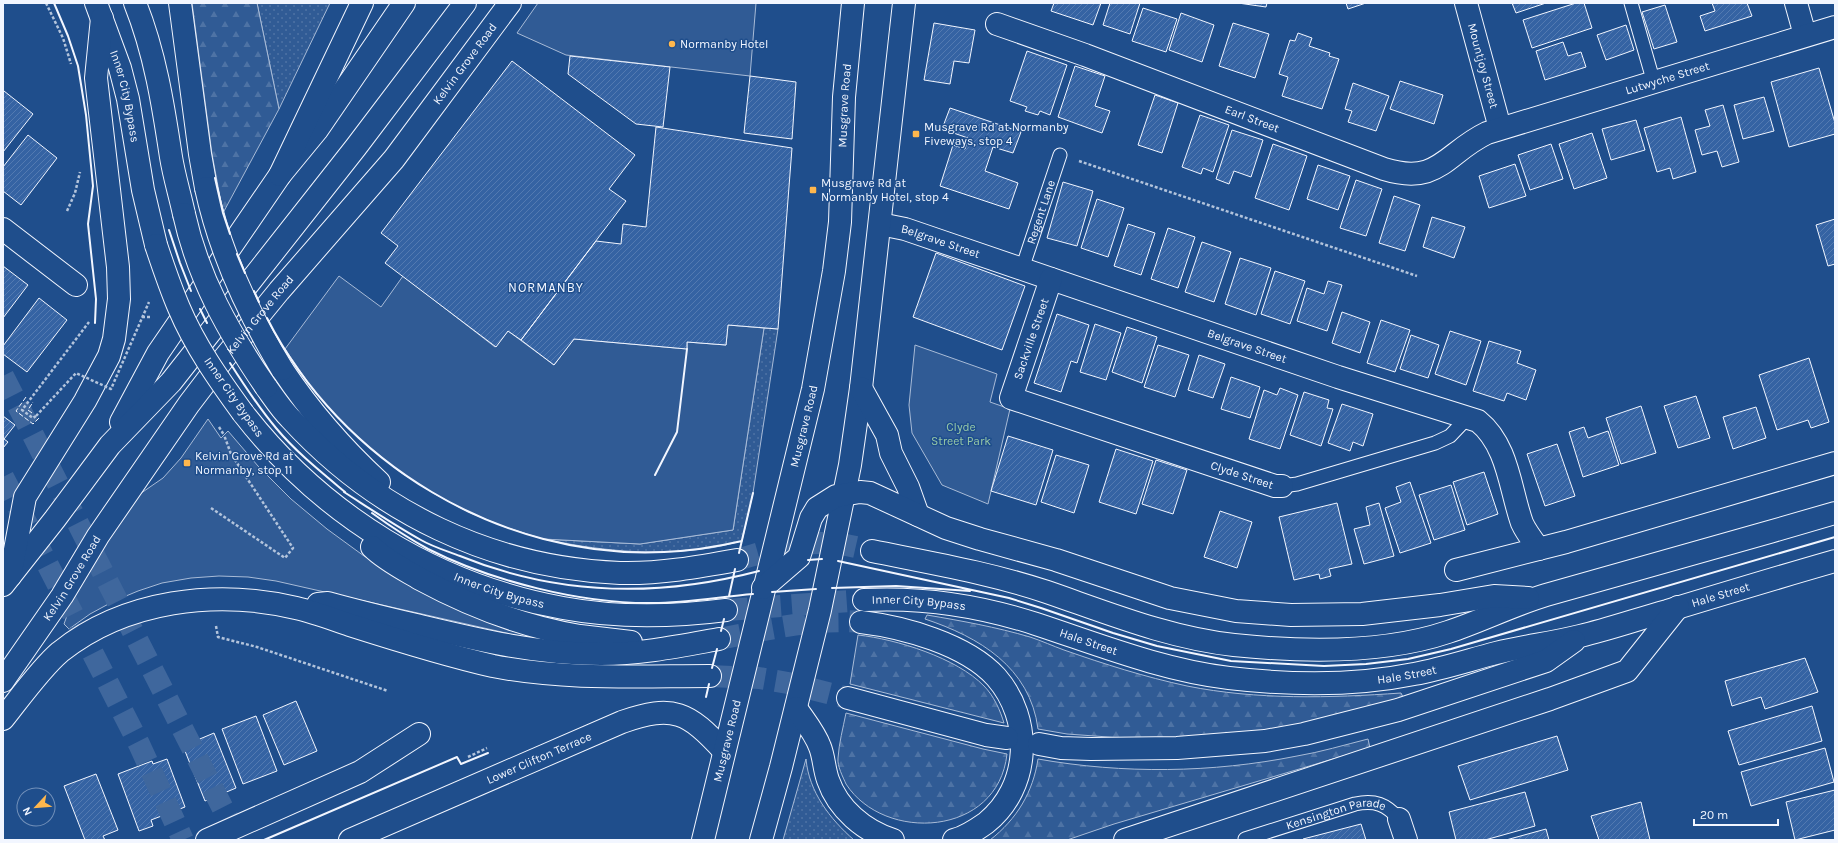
<svg xmlns="http://www.w3.org/2000/svg" width="1838" height="843" viewBox="0 0 1838 843" font-family="Karla,sans-serif">
	<style>
		.grass { fill: url(#grass-dots); stroke: #a8bbd7 }
		.forest { fill: url(#forest-firs); stroke: #a8bbd7 }
		.built { fill: #305b95; stroke: #a8bbd7 }
		.building { fill: url(#building-hatch); stroke: #f2f6ff }
		.lines { fill: none; stroke-linecap: round; stroke-linejoin: round }
		.highway-tunnel { stroke: #3f679d; stroke-width: 22; stroke-dasharray: 22 11; stroke-linecap: butt }
		.lane-casing { stroke: #f2f6ff; stroke-width: 15 }
		.street-casing { stroke: #f2f6ff; stroke-width: 24 }
		.primary-casing { stroke: #f2f6ff; stroke-width: 24 }
		.highway-casing { stroke: #f2f6ff; stroke-width: 24 }
		.path { stroke: #b3c4dc; stroke-width: 2.5; stroke-dasharray: 3 2; stroke-linecap: butt }
		.lane { stroke: #1f4e8c; stroke-width: 13 }
		.street { stroke: #1f4e8c; stroke-width: 22 }
		.primary { stroke: #1f4e8c; stroke-width: 22 }
		.highway { stroke: #1f4e8c; stroke-width: 22 }
		.highway-bridge-casing { stroke: #f2f6ff; stroke-width: 24; stroke-linecap: butt }
		.path-bridge { stroke: #b3c4dc; stroke-width: 2.5; stroke-dasharray: 3 2; stroke-linecap: butt }
		.highway-bridge { stroke: #1f4e8c; stroke-width: 22 }
		.fence { stroke: #f2f6ff; stroke-width: 1; stroke-dasharray: 5 2; stroke-linecap: butt }
		.wall { stroke: #f2f6ff; stroke-width: 2 }
		.poi-dot { fill: #ffb74d; stroke: #1f4e8c; stroke-width: 1.5 }
		.labels { text-anchor: middle; dominant-baseline: central; stroke-width: 3; stroke-linejoin: round; paint-order: stroke }
		.poi-label { font-size: 12px; fill: #f2f6ff; stroke: #1f4e8c; text-anchor: start }
		.street-label { font-size: 12px; fill: #f2f6ff; stroke: #1f4e8c }
		.park-label { font-size: 12px; fill: #97c8a6; stroke: #1f4e8c }
		.neighbourhood-label { font-size: 13px; letter-spacing: 1px; fill: #f2f6ff; stroke: #1f4e8c }
	</style>
	<defs>
		<pattern id="grass-dots" width="8" height="8" patternUnits="userSpaceOnUse"><rect width="8" height="8" fill="#305b95"/><path d="M2 2h.1M6 6h.1" fill="none" stroke="#4e73a5" stroke-width="1.8" stroke-linecap="round"/></pattern>
		<pattern id="forest-firs" width="22" height="20" patternUnits="userSpaceOnUse"><rect width="22" height="20" fill="#305b95"/><path d="M5 1l3.5 6h-7zM16 11l3.5 6h-7z" fill="#4e73a5"/></pattern>
		<pattern id="building-hatch" width="6" height="6" patternUnits="userSpaceOnUse"><rect width="6" height="6" fill="#3563a3"/><path d="M-1 1l2-2M0 6l6-6M5 7l2-2" fill="none" stroke="#537ab1"/></pattern>
	</defs>
	<rect width="100%" height="100%" fill="#1f4e8c"/>
	<path class="grass" d="M 257,3 L 330,3 L 279,109 Z
		M 764,328 L 778,329 L 753,493 L 742,541 C 729,544 715,548 702,549 C 648,556 596,550 543,539 L 640,544 L 733,530 Z
		M 806,759 C 809,792 830,819 854,840 L 783,840 Z"/>
	<path class="forest" d="M 192,3 L 257,3 L 279,109 L 223,213 L 212,154 Z
		M 927,615 C 962,621 996,627 1030,637 C 1042,641 1053,646 1064,650 C 1104,664 1145,677 1187,686 C 1257,700 1330,698 1401,693 L 1403,697 L 1291,728 L 1235,736 L 1136,739 L 1067,734 L 1038,729 C 1030,667 979,637 925,619 Z
		M 858,635 C 896,639 957,658 984,686 C 994,696 1000,710 1004,723 L 850,684 Z
		M 846,713 L 983,749 L 1007,754 C 998,837 884,843 846,784 C 843,777 837,766 838,758 C 839,743 843,728 846,713 Z
		M 1368,739 L 1370,748 L 1114,824 L 1067,840 L 990,840 C 1017,819 1033,792 1038,759 C 1123,774 1212,773 1297,756 C 1321,752 1344,745 1368,739 Z"/>
	<path class="built" d="M 538,3 L 756,3 L 750,76 L 566,55 L 517,33 Z
		M 339,276 L 381,307 L 403,276 L 495,347 L 508,331 L 554,365 L 574,339 L 687,349 L 687,342 L 726,345 L 728,325 L 764,328 L 733,530 L 640,544 L 543,539 L 505,527 L 468,512 L 433,493 L 400,472 L 369,447 L 340,420 L 314,391 L 285,349 Z
		M 915,345 L 997,374 L 990,402 L 1010,409 L 988,504 L 942,485 L 912,433 L 909,405 Z
		M 208,419 L 221,438 L 228,431 L 258,466 L 291,499 L 327,529 L 364,556 L 404,579 L 539,631 L 537,640 L 276,581 L 248,577 L 219,576 L 191,578 L 162,583 L 138,591 L 114,601 L 90,614 L 69,629 L 64,624 L 74,596 L 134,498 L 163,478 L 181,458 Z"/>
	<path class="building" d="M 1054,3 L 1101,3 L 1093,25 L 1051,11 Z
		M 1110,3 L 1140,3 L 1130,34 L 1103,25 Z
		M 1238,3 L 1267,3 L 1266,7 Z
		M 1346,3 L 1366,3 L 1348,9 Z
		M 1512,3 L 1546,3 L 1516,13 Z
		M 1576,3 L 1584,3 L 1592,28 L 1532,48 L 1523,20 Z
		M 1712,3 L 1747,3 L 1752,16 L 1705,31 L 1700,16 L 1715,11 Z
		M 1665,5 L 1677,42 L 1654,49 L 1642,12 Z
		M 1143,8 L 1177,19 L 1166,52 L 1132,41 Z
		M 1181,13 L 1214,25 L 1202,62 L 1169,50 Z
		M 934,23 L 975,30 L 969,63 L 954,61 L 950,84 L 924,80 Z
		M 1233,23 L 1269,34 L 1255,78 L 1219,66 Z
		M 1626,25 L 1634,50 L 1606,60 L 1597,35 Z
		M 1298,33 L 1312,38 L 1309,46 L 1330,53 L 1329,56 L 1339,59 L 1322,109 L 1282,96 L 1288,77 L 1279,74 L 1290,40 L 1295,41 Z
		M 1563,42 L 1568,56 L 1581,52 L 1586,67 L 1545,80 L 1536,51 Z
		M 1027,51 L 1067,65 L 1050,115 L 1040,111 L 1038,115 L 1025,111 L 1027,107 L 1010,101 Z
		M 570,56 L 670,67 L 663,127 L 636,124 L 568,74 Z
		M 512,61 L 635,155 L 609,189 L 626,201 L 521,340 L 508,331 L 496,347 L 385,263 L 398,246 L 381,233 Z
		M 1075,66 L 1105,76 L 1095,106 L 1110,111 L 1102,133 L 1058,117 Z
		M 1819,68 L 1835,123 L 1835,134 L 1789,147 L 1771,82 Z
		M 750,76 L 796,82 L 792,139 L 744,133 Z
		M 1400,81 L 1443,95 L 1434,124 L 1390,109 Z
		M 1353,83 L 1389,96 L 1376,131 L 1348,122 L 1352,111 L 1345,109 Z
		M 4,91 L 33,114 L 3,152 L 3,93 Z
		M 1155,95 L 1178,103 L 1162,153 L 1138,145 Z
		M 1764,97 L 1774,131 L 1743,139 L 1734,105 Z
		M 1723,105 L 1739,162 L 1722,167 L 1717,151 L 1702,155 L 1695,130 L 1710,126 L 1705,110 Z
		M 950,108 L 1021,132 L 1013,153 L 993,147 L 985,171 L 1018,183 L 1009,209 L 940,186 L 953,145 L 965,149 L 968,138 L 942,129 Z
		M 1200,115 L 1229,125 L 1213,172 L 1203,168 L 1201,174 L 1182,167 Z
		M 1681,117 L 1696,172 L 1673,179 L 1670,168 L 1657,172 L 1644,128 Z
		M 1636,120 L 1645,150 L 1611,160 L 1602,129 Z
		M 656,127 L 792,148 L 778,329 L 728,325 L 726,345 L 687,342 L 687,349 L 574,339 L 554,365 L 521,340 L 596,241 L 621,244 L 623,224 L 646,227 Z
		M 1232,130 L 1263,140 L 1251,177 L 1234,171 L 1229,184 L 1216,179 Z
		M 1592,133 L 1607,178 L 1574,189 L 1559,144 Z
		M 28,135 L 57,158 L 21,205 L 3,191 L 3,167 Z
		M 1273,144 L 1307,156 L 1289,210 L 1255,198 Z
		M 1551,144 L 1563,179 L 1530,190 L 1518,155 Z
		M 1515,164 L 1526,196 L 1489,208 L 1479,176 Z
		M 1318,165 L 1350,176 L 1338,210 L 1307,199 Z
		M 1356,180 L 1382,189 L 1366,236 L 1340,228 Z
		M 1063,182 L 1093,191 L 1077,246 L 1047,238 Z
		M 1394,196 L 1420,205 L 1405,251 L 1379,243 Z
		M 1097,199 L 1124,208 L 1108,257 L 1081,248 Z
		M 1432,217 L 1465,227 L 1454,258 L 1423,247 Z
		M 1835,219 L 1835,264 L 1828,266 L 1816,225 Z
		M 1128,224 L 1155,233 L 1141,275 L 1114,266 Z
		M 1168,228 L 1195,237 L 1178,288 L 1151,279 Z
		M 1202,242 L 1231,252 L 1214,302 L 1185,292 Z
		M 936,253 L 1025,286 L 1002,350 L 913,317 Z
		M 1240,258 L 1271,268 L 1256,315 L 1225,304 Z
		M 3,266 L 28,285 L 3,318 Z
		M 1275,271 L 1305,281 L 1290,324 L 1261,314 Z
		M 1328,281 L 1342,285 L 1327,331 L 1297,321 L 1307,288 L 1324,294 Z
		M 39,298 L 67,320 L 27,372 L 3,354 L 3,346 Z
		M 1342,312 L 1370,322 L 1360,353 L 1332,343 Z
		M 1057,314 L 1089,325 L 1077,363 L 1071,361 L 1061,392 L 1034,383 Z
		M 1381,320 L 1410,330 L 1395,372 L 1367,363 Z
		M 1095,324 L 1121,333 L 1106,380 L 1080,372 Z
		M 1127,327 L 1157,337 L 1142,383 L 1112,372 Z
		M 1450,331 L 1481,341 L 1466,385 L 1435,374 Z
		M 1411,335 L 1439,345 L 1428,378 L 1400,369 Z
		M 1489,341 L 1521,351 L 1517,363 L 1536,370 L 1526,400 L 1507,393 L 1504,401 L 1473,391 Z
		M 1158,345 L 1189,355 L 1175,397 L 1144,387 Z
		M 1199,355 L 1225,364 L 1213,398 L 1188,390 Z
		M 1809,358 L 1829,422 L 1811,428 L 1808,420 L 1777,430 L 1759,375 Z
		M 1231,377 L 1260,387 L 1250,418 L 1221,409 Z
		M 1280,388 L 1298,395 L 1280,449 L 1249,439 L 1264,390 L 1277,395 Z
		M 1304,392 L 1329,400 L 1327,408 L 1333,409 L 1321,446 L 1290,435 Z
		M 1696,396 L 1710,438 L 1678,448 L 1664,406 Z
		M 1342,404 L 1373,414 L 1363,446 L 1353,442 L 1350,451 L 1328,443 Z
		M 1641,406 L 1656,453 L 1621,464 L 1606,418 Z
		M 1756,407 L 1766,438 L 1733,449 L 1723,417 Z
		M 3,416 L 15,425 L 4,439 L 8,442 L 3,448 Z
		M 1584,427 L 1588,438 L 1608,431 L 1619,465 L 1583,477 L 1569,432 Z
		M 1008,436 L 1053,450 L 1036,505 L 991,491 Z
		M 1557,444 L 1575,496 L 1545,506 L 1527,454 Z
		M 1116,449 L 1153,461 L 1136,514 L 1099,502 Z
		M 1056,455 L 1089,465 L 1074,513 L 1041,502 Z
		M 1156,460 L 1187,470 L 1173,514 L 1142,504 Z
		M 1484,472 L 1498,514 L 1467,525 L 1453,482 Z
		M 1410,482 L 1431,543 L 1400,553 L 1385,508 L 1401,502 L 1396,487 Z
		M 1451,485 L 1465,530 L 1434,540 L 1419,495 Z
		M 1337,503 L 1352,564 L 1329,569 L 1331,576 L 1320,579 L 1319,574 L 1294,580 L 1279,517 Z
		M 1379,503 L 1394,556 L 1364,564 L 1354,529 L 1370,525 L 1366,507 Z
		M 1220,511 L 1252,522 L 1237,568 L 1204,557 Z
		M 1805,658 L 1818,692 L 1765,709 L 1761,697 L 1732,706 L 1725,681 Z
		M 296,701 L 317,751 L 284,765 L 263,715 Z
		M 1812,706 L 1822,741 L 1739,765 L 1728,731 Z
		M 256,716 L 277,771 L 243,784 L 222,729 Z
		M 214,733 L 236,788 L 205,801 L 183,746 Z
		M 1557,736 L 1568,770 L 1470,800 L 1458,766 Z
		M 1825,748 L 1834,782 L 1751,806 L 1741,772 Z
		M 167,759 L 185,807 L 151,820 L 153,826 L 139,831 L 118,774 L 152,761 L 153,764 Z
		M 96,774 L 118,830 L 103,836 L 105,840 L 85,840 L 64,786 Z
		M 1835,790 L 1835,830 L 1795,840 L 1786,802 Z
		M 1525,792 L 1535,826 L 1485,840 L 1456,840 L 1449,812 Z
		M 1641,802 L 1650,840 L 1599,840 L 1591,816 Z
		M 1361,824 L 1366,840 L 1304,840 L 1303,839 Z
		M 1546,829 L 1549,840 L 1506,840 Z"/>
	<g class="lines">
		<path class="highway-tunnel" d="M 3,376 L 239,840
			M 3,477 L 139,744 L 183,840
			M 737,560 C 766,551 795,542 826,543 C 841,543 857,547 872,551
			M 726,610 L 864,600
			M 719,639 C 765,630 813,618 861,622
			M 710,676 L 759,678 L 788,683 L 848,698"/>
		<defs>
			<g id="lane">
				<path d="M 1631,3 L 1654,83"/>
				<path id="s1" d="M 1022,269 L 1060,155"/>
				<path d="M 1282,486 L 1297,484 L 1435,443 L 1450,436 L 1468,417"/>
				<path id="s2" d="M 1245,839 L 1355,804 C 1375,800 1386,804 1399,819"/>
			</g>
			<g id="street">
				<path id="s3" d="M 1466,3 L 1500,128"/>
				<path d="M 1796,3 L 1805,35"/>
				<path id="s4" d="M 997,24 L 1085,55 L 1384,169 C 1439,186 1445,153 1487,133 L 1835,27"/>
				<path id="s5" d="M 880,224 L 905,229 L 1338,377 L 1478,421 C 1508,445 1510,489 1522,523 C 1526,532 1533,541 1539,549"/>
				<path d="M 3,229 L 76,285"/>
				<path id="s6" d="M 1051,279 L 1011,398 L 1275,486 L 1282,486"/>
				<path d="M 1456,570 L 1566,542 L 1835,463"/>
				<path d="M 1399,819 L 1406,840"/>
				<path d="M 207,840 L 360,772 L 419,734"/>
				<path id="s7" d="M 350,840 L 622,722 C 674,704 688,712 724,751"/>
			</g>
			<g id="primary">
				<path d="M 121,422 L 158,353 L 280,175 L 317,130 L 404,3"/>
				<path d="M 3,585 L 55,519 L 110,445 L 171,382 L 356,147 L 465,3"/>
				<path id="s8" d="M 3,681 L 62,596 L 98,536 L 189,404 L 221,362 L 279,291 L 394,159 L 510,3"/>
				<path id="s9" d="M 703,840 L 813,389 L 834,271 L 840,222 L 844,97 L 853,3"/>
				<path d="M 761,840 L 781,767 L 820,610 L 850,465 L 861,388 L 904,3"/>
			</g>
			<g id="highway">
				<path id="s10" d="M 96,3 L 120,68 L 128,99 L 143,190 L 156,245"/>
				<path d="M 135,3 C 155,53 163,104 171,157 C 174,176 180,195 184,214"/>
				<path d="M 180,3 L 200,154 L 206,188"/>
				<path d="M 280,175 L 362,3"/>
				<path d="M 282,369 C 310,411 342,448 379,482"/>
				<path d="M 266,387 C 274,398 281,409 290,418 C 377,513 492,568 620,573 C 659,574 699,567 737,560"/>
				<path d="M 861,388 L 887,435 L 891,453 L 908,487 L 918,515"/>
				<path id="s11" d="M 243,413 C 322,515 436,585 563,608 C 617,618 672,617 726,610"/>
				<path d="M 372,547 C 385,560 405,570 420,579 C 470,606 525,627 580,636 C 597,638 614,640 631,642"/>
				<path d="M 872,551 C 931,563 990,573 1047,592 C 1108,613 1169,638 1234,645 C 1302,652 1383,654 1448,632 C 1481,621 1513,605 1546,595 C 1643,568 1739,541 1835,513"/>
				<path d="M 10,576 L 25,497 L 85,401 L 109,356 L 114,339 L 119,299 L 118,267 L 96,78 L 102,18"/>
				<path d="M 763,588 L 799,557 L 811,518 L 817,508 L 836,496 L 860,492 L 870,493 L 946,528 L 980,539 L 1056,560 L 1170,598 L 1236,611 L 1291,615 L 1362,614 L 1440,605 L 1494,596 L 1528,598"/>
				<path id="s12" d="M 864,600 C 922,597 981,606 1036,624 C 1100,645 1162,670 1229,678 C 1289,685 1355,686 1414,674 C 1442,669 1469,660 1496,653 C 1524,646 1553,643 1580,636 C 1609,629 1638,619 1667,611 C 1723,594 1779,577 1835,561"/>
				<path d="M 318,604 L 328,603 C 357,611 386,618 416,625 C 479,640 536,654 601,654 C 641,654 680,646 719,639"/>
				<path d="M 861,622 C 903,627 966,644 996,677 C 1033,719 1031,787 986,823 C 976,830 966,837 954,840"/>
				<path d="M 848,698 L 986,735 L 1007,738"/>
				<path d="M 796,708 C 804,720 815,733 820,747 C 824,757 824,769 828,780 C 838,809 864,831 893,840"/>
				<path d="M 3,719 C 19,699 41,668 60,652 C 125,600 216,589 296,608 C 314,612 332,619 350,625 C 397,640 445,655 493,666 C 564,680 638,676 710,676"/>
				<path d="M 1039,744 L 1061,748 L 1091,749 L 1177,748 L 1265,741 L 1304,734 L 1398,710 L 1546,661 L 1574,641"/>
				<path d="M 1125,840 L 1550,699 L 1627,671 L 1678,607"/>
			</g>
		</defs>
		<use href="#lane" class="lane-casing"/>
		<use href="#street" class="street-casing"/>
		<use href="#primary" class="primary-casing"/>
		<use href="#highway" class="highway-casing"/>
		<path class="path" d="M 46,3 L 63,38 L 71,64
			M 1079,161 L 1417,276
			M 67,211 L 75,193 L 80,172
			M 142,317 L 152,317
			M 36,416 L 33,418 L 22,410 L 89,322
			M 211,508 L 285,558 L 293,548 L 231,454 L 224,435
			M 216,626 L 218,637 L 257,647 L 388,691
			M 468,757 L 487,748"/>
		<use href="#lane" class="lane"/>
		<use href="#street" class="street"/>
		<use href="#primary" class="primary"/>
		<use href="#highway" class="highway"/>
		<defs>
			<path id="highway-bridge" d="M 206,188 C 220,253 248,313 282,369
				M 184,214 C 198,278 229,333 266,387
				M 156,245 C 163,266 170,287 179,308 C 195,346 219,380 243,413"/>
		</defs>
		<use href="#highway-bridge" class="highway-bridge-casing"/>
		<path class="path-bridge" d="M 36,416 L 76,373 L 111,389 L 149,302
			M 219,427 L 224,435"/>
		<use href="#highway-bridge" class="highway-bridge"/>
		<path class="fence" d="M 26,397 L 16,411 L 33,424 L 39,418
			M 32,413 L 28,410 L 33,402"/>
		<path class="wall" d="M 54,3 L 68,36 L 78,66 L 86,115 L 93,186 L 88,224 L 96,299 L 95,323
			M 215,178 L 223,213 L 230,234
			M 169,230 L 180,263 L 191,291
			M 237,254 L 245,273
			M 254,291 L 259,302
			M 200,309 L 207,323
			M 267,318 C 340,462 501,560 664,552 C 690,551 716,547 742,541
			M 230,363 C 244,385 259,408 276,428 C 296,452 321,472 345,492
			M 655,475 L 677,432 L 687,349
			M 344,492 C 369,508 394,525 421,540 C 433,547 447,551 460,556 C 558,596 657,598 759,571
			M 372,513 C 390,526 408,538 428,549 C 491,581 582,604 653,603 C 686,603 719,597 753,594
			M 739,553 L 753,493
			M 808,560 L 822,559
			M 838,561 L 1009,598 L 1041,608 L 1113,633 L 1157,646 L 1231,661 L 1324,666 L 1366,664 L 1408,659 L 1451,649 L 1835,537
			M 832,588 L 896,586 L 970,591
			M 772,592 L 816,589
			M 729,596 L 735,569
			M 721,631 L 724,619
			M 712,668 L 717,649
			M 706,697 L 709,684
			M 264,840 L 457,757 L 461,764 L 488,753"/>
	</g>
	<g class="poi-dot">
		<circle cx="672" cy="44" r="4"/>
		<rect x="912" y="130" width="8" height="8" rx="2"/>
		<rect x="809" y="186" width="8" height="8" rx="2"/>
		<rect x="183" y="459" width="8" height="8" rx="2"/>
	</g>
	<g class="labels">
		<g class="poi-label">
			<text x="680" y="44">Normanby Hotel</text>
			<text x="924" y="127">Musgrave Rd at Normanby<tspan x="924" dy="14">Fiveways, stop 4</tspan></text>
			<text x="821" y="183">Musgrave Rd at<tspan x="821" dy="14">Normanby Hotel, stop 4</tspan></text>
			<text x="195" y="456">Kelvin Grove Rd at<tspan x="195" dy="14">Normanby, stop 11</tspan></text>
		</g>
		<g class="street-label">
			<text stroke="none"><textPath href="#s8" startOffset="772">Kelvin Grove Road</textPath></text>
			<text stroke="none"><textPath href="#s3" startOffset="65">Mountjoy Street</textPath></text>
			<text stroke="none"><textPath href="#s4" startOffset="717">Lutwyche Street</textPath></text>
			<text stroke="none"><textPath href="#s10" startOffset="98">Inner City Bypass</textPath></text>
			<text stroke="none"><textPath href="#s9" startOffset="750">Musgrave Road</textPath></text>
			<text stroke="none"><textPath href="#s4" startOffset="272">Earl Street</textPath></text>
			<text stroke="none"><textPath href="#s1" startOffset="60">Regent Lane</textPath></text>
			<text stroke="none"><textPath href="#s5" startOffset="63">Belgrave Street</textPath></text>
			<text stroke="none"><textPath href="#s8" startOffset="448">Kelvin Grove Road</textPath></text>
			<text transform="translate(1031 339) rotate(-71)">Sackville Street</text>
			<text stroke="none"><textPath href="#s5" startOffset="387">Belgrave Street</textPath></text>
			<text transform="translate(234 397) rotate(55)">Inner City Bypass</text>
			<text stroke="none"><textPath href="#s9" startOffset="426">Musgrave Road</textPath></text>
			<text stroke="none"><textPath href="#s6" startOffset="369">Clyde Street</textPath></text>
			<text stroke="none"><textPath href="#s8" startOffset="124">Kelvin Grove Road</textPath></text>
			<text stroke="none"><textPath href="#s11" startOffset="317">Inner City Bypass</textPath></text>
			<text stroke="none"><textPath href="#s12" startOffset="878">Hale Street</textPath></text>
			<text stroke="none"><textPath href="#s12" startOffset="55">Inner City Bypass</textPath></text>
			<text stroke="none"><textPath href="#s12" startOffset="230">Hale Street</textPath></text>
			<text stroke="none"><textPath href="#s12" startOffset="554">Hale Street</textPath></text>
			<text stroke="none"><textPath href="#s9" startOffset="102">Musgrave Road</textPath></text>
			<text stroke="none"><textPath href="#s7" startOffset="206">Lower Clifton Terrace</textPath></text>
			<text stroke="none"><textPath href="#s2" startOffset="95">Kensington Parade</textPath></text>
		</g>
		<g class="park-label">
			<text x="961" y="427">Clyde<tspan x="961" dy="14">Street Park</tspan></text>
		</g>
		<g class="neighbourhood-label">
			<text x="546" y="287">NORMANBY</text>
		</g>
	</g>
	<rect width="1838" height="843" fill="none" stroke="#f2f6ff" stroke-width="8"/>
	<g transform="translate(36 807) rotate(244)"><circle r="19" fill="#1f4e8c" stroke="#7391ba"/>
	<path d="M0-3L7 15L0 10L-7 15Z" fill="#ffb74d"/>
	<text y="-6" font-size="11" font-weight="bold" text-anchor="middle" fill="#f2f6ff">N</text>
	</g>
	<path d="M1694 819v6h84v-6" fill="none" stroke="#f2f6ff" stroke-width="2"/>
	<text x="1700" y="819" font-size="12" fill="#f2f6ff" stroke="#1f4e8c" stroke-width="3" paint-order="stroke">20 m</text>
</svg>
